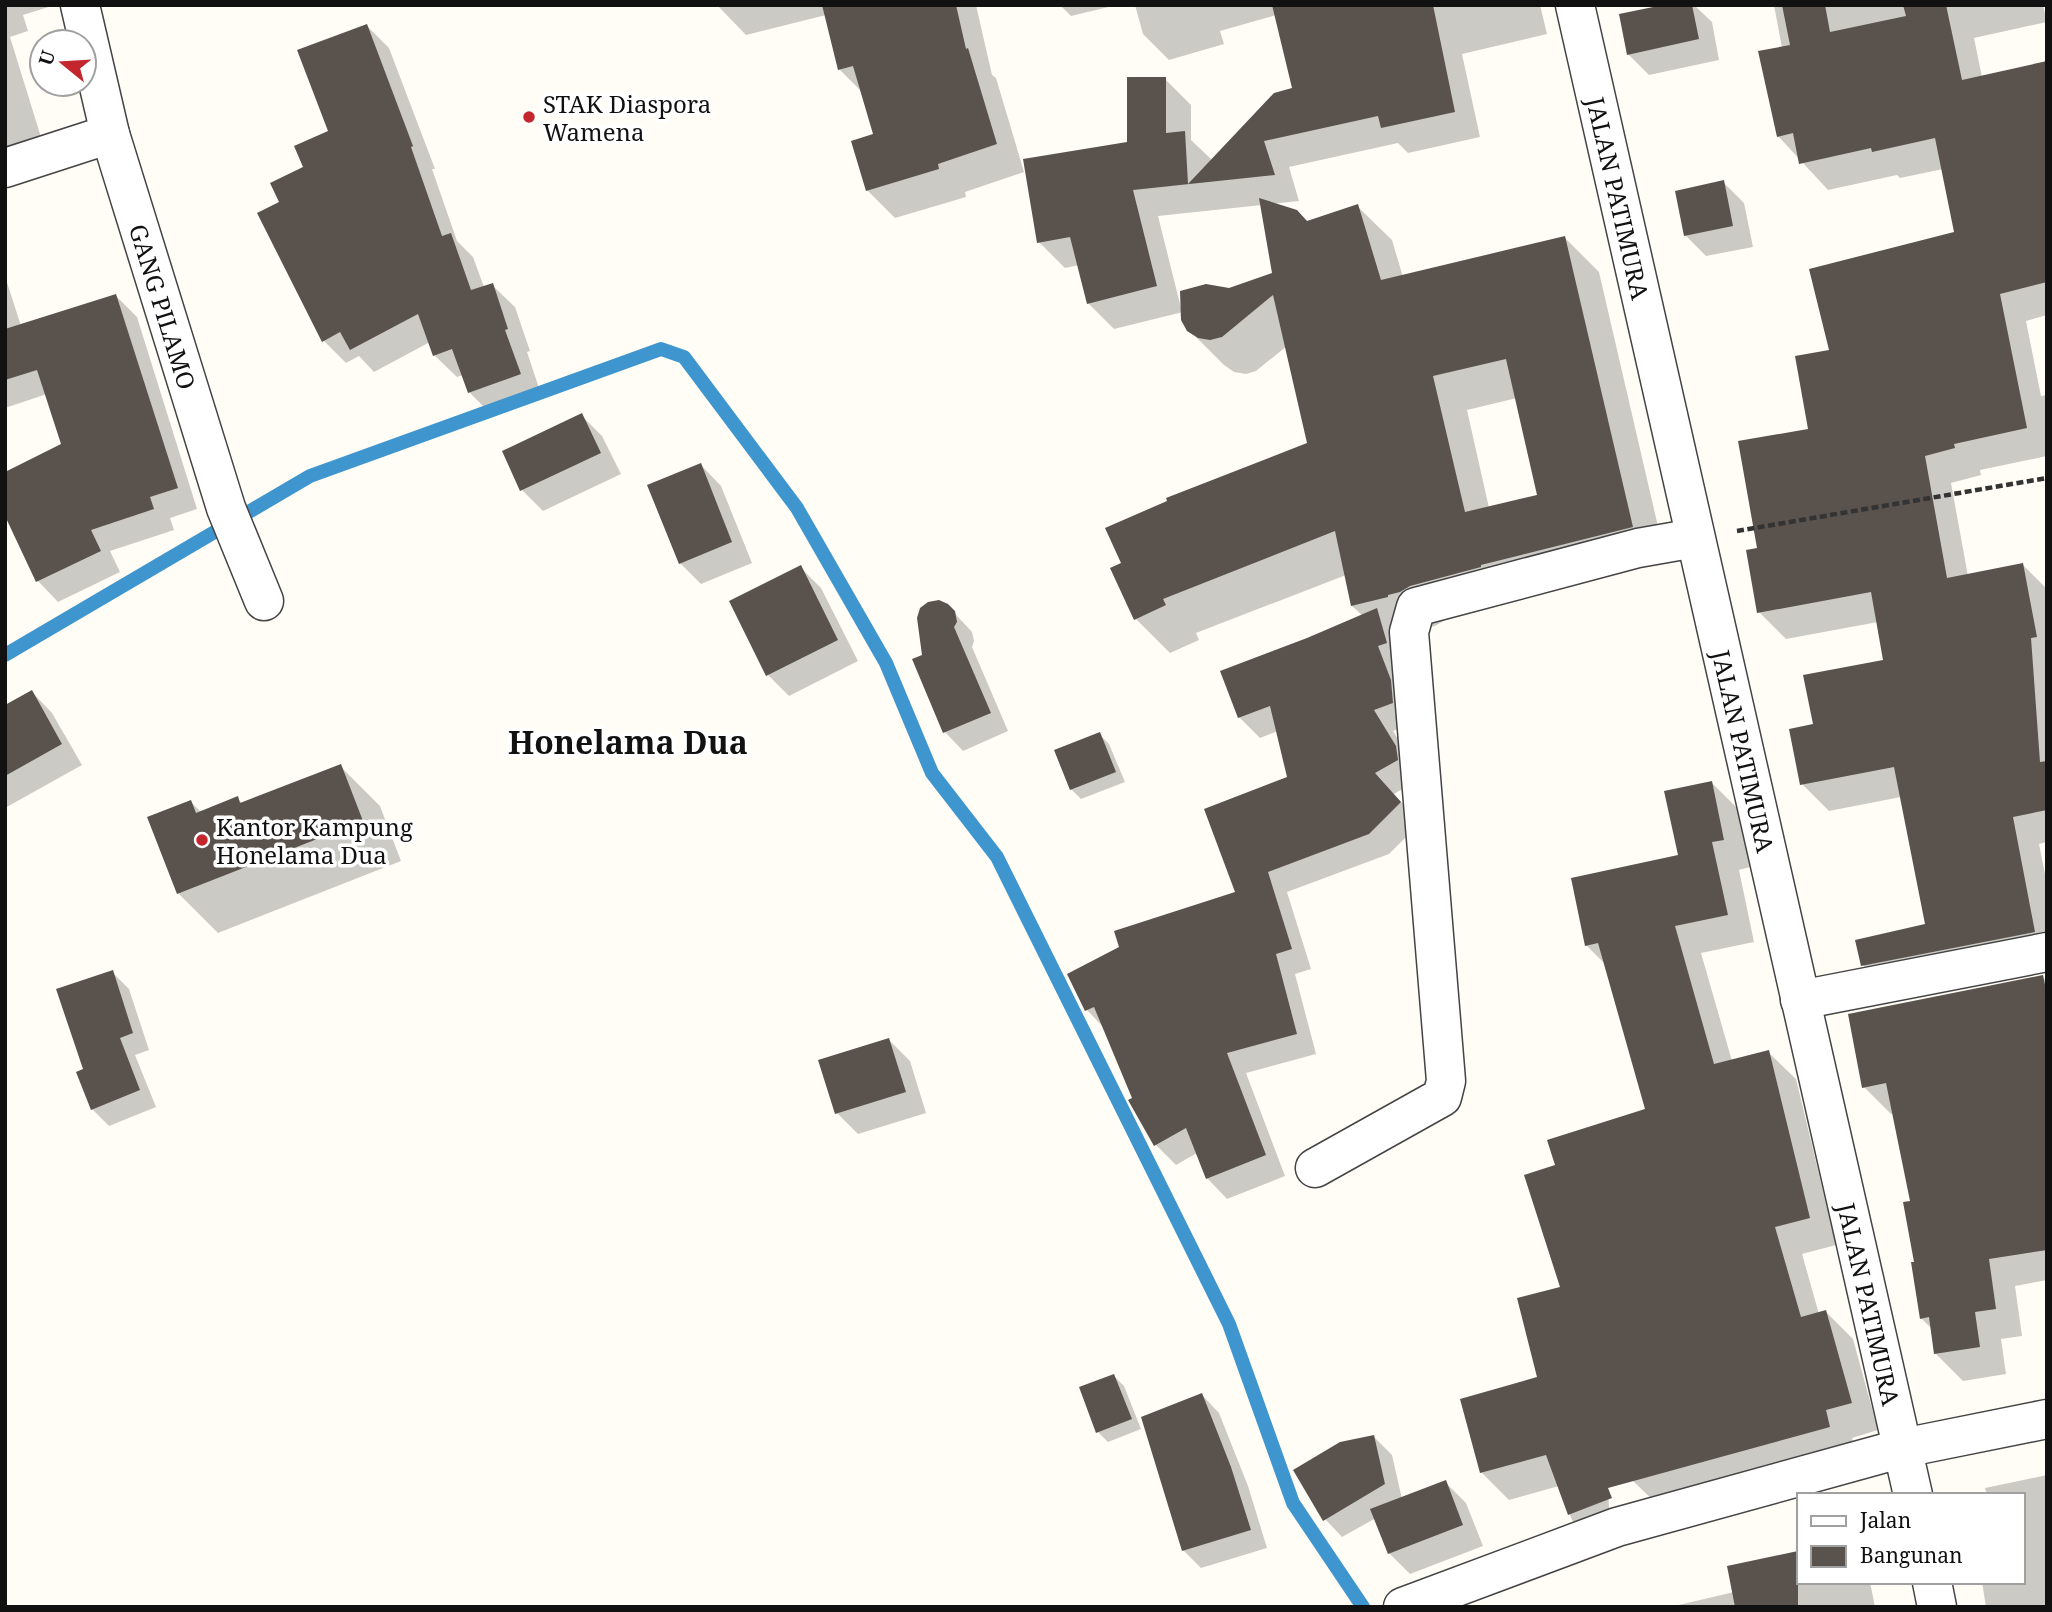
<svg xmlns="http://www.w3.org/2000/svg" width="2052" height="1612" viewBox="0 0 2052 1612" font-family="'Noto Serif',serif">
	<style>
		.shadow { fill: #0003; fill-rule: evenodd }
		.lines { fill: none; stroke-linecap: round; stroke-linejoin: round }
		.stream { stroke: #3f96cf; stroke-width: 14 }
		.building { fill: #5a524d; fill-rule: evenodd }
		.minor-casing { stroke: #444; stroke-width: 41 }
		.path { stroke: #333; stroke-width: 4.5; stroke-dasharray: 7 3.5; stroke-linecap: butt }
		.minor { stroke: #fff; stroke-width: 38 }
		.poi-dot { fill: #c4262e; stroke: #fff; stroke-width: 2.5 }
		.labels { text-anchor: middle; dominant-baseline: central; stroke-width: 7; stroke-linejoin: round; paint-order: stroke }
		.poi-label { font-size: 24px; fill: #111; stroke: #fff; text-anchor: start }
		.street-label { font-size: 24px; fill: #111; stroke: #fff }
		.district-label { font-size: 32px; font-weight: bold; fill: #111; stroke: #fff }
	</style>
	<rect width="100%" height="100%" fill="#fffdf5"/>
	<path class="shadow" d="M 5,5 L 55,5 L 23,15 L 28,31 L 10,37 L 49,163 L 5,176 Z
		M 717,5 L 976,5 L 992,75 L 996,78 L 1024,172 L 965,192 L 966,197 L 895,218 L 867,190 L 875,135 L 863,93 L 839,69 L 826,15 L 746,35 Z
		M 1060,5 L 1117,5 L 1071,16 Z
		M 1135,5 L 1540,5 L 1547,34 L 1462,54 L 1480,137 L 1408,153 L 1398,143 L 1289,167 L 1299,201 L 1271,204 L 1307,223 L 1357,206 L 1392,240 L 1403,277 L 1564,237 L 1599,272 L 1666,561 L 1514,599 L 1515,601 L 1445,620 L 1435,626 L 1421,629 L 1412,723 L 1393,731 L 1416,768 L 1417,780 L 1394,794 L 1420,823 L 1389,854 L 1287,892 L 1311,969 L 1295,974 L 1316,1054 L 1246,1073 L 1285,1176 L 1227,1199 L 1207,1178 L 1197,1153 L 1176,1165 L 1156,1145 L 1105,1029 L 1087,1010 L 1070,975 L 1237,893 L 1289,778 L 1278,731 L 1260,738 L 1239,717 L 1363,616 L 1352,606 L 1346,575 L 1196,633 L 1199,640 L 1170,653 L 1136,619 L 1309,444 L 1287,346 L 1256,371 L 1246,374 L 1234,372 L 1224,365 L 1189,330 L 1183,312 L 1114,329 L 1088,303 L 1079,265 L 1065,268 L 1039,242 L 1129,143 L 1165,79 L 1191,105 L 1191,140 L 1211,159 L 1211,162 L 1294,90 L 1276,15 L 1220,31 L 1224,44 L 1169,60 L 1143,34 ZM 1262,205 L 1274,275 L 1181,308 L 1158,216 ZM 1517,398 L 1540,496 L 1489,508 L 1467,410 Z
		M 1672,5 L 1694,5 L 1712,22 L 1719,60 L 1649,75 L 1628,54 Z
		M 1774,5 L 2043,5 L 2047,22 L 1974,38 L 1982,77 L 2047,63 L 2047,315 L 2026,321 L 2041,396 L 2047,395 L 2047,456 L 1980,470 L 1981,475 L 1951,483 L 1968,576 L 2023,565 L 2047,589 L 2047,842 L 2039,844 L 2047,884 L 2047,962 L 1890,992 L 1863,965 L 1927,926 L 1901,797 L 1829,811 L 1802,784 L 1815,725 L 1885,661 L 1878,622 L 1786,639 L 1759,612 L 1759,549 L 1810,430 L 1832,352 L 1956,234 L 1943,169 L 1900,178 L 1897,175 L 1828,190 L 1778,136 L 1782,48 Z
		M 367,26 L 389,48 L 435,169 L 432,169 L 457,241 L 473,257 L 484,287 L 492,285 L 515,307 L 530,351 L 527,352 L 542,397 L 492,415 L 469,392 L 463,375 L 457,377 L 434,355 L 430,342 L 374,372 L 359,356 L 346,363 L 324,341 L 281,202 L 330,132 Z
		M 1723,182 L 1744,203 L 1753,247 L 1706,256 L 1685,235 Z
		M 5,276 L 21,326 L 116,296 L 137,317 L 197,509 L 170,518 L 174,530 L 110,551 L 120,572 L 58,602 L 38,581 L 63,445 L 47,394 L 5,408 Z
		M 581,415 L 602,436 L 621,474 L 543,511 L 522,490 Z
		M 701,465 L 721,486 L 752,563 L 701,584 L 680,563 Z
		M 801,568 L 821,588 L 858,661 L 789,696 L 768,675 Z
		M 947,605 L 972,632 L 974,641 L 972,647 L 1008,731 L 963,751 L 945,732 L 914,660 L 924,656 Z
		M 32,692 L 52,713 L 82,765 L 5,808 L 5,707 Z
		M 1099,734 L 1109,744 L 1125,782 L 1081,799 L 1071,789 Z
		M 340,766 L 380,806 L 401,861 L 218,933 L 178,893 L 191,802 L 201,812 L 237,798 L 243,804 Z
		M 1712,783 L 1739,810 L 1750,867 L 1739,870 L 1754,942 L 1701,953 L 1732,1061 L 1768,1052 L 1796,1079 L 1836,1245 L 1802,1254 L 1819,1314 L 1826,1312 L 1853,1339 L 1878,1430 L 1852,1438 L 1857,1454 L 1661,1508 L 1633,1481 L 1603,1397 L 1611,1543 L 1599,1548 L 1572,1520 L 1559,1486 L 1509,1500 L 1482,1473 L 1462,1400 L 1539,1379 L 1562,1289 L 1557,1166 L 1647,1110 L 1606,965 L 1586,945 L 1680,857 Z
		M 112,972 L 129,989 L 149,1050 L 135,1055 L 156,1107 L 109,1126 L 92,1109 L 85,1070 Z
		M 2042,977 L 2047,981 L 2047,1280 L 2015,1286 L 2022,1336 L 2001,1339 L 2006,1374 L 1963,1381 L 1936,1354 L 1932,1329 L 1921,1318 L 1912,1202 L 1894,1113 L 1891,1114 L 1864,1087 Z
		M 889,1040 L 910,1061 L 926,1113 L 858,1134 L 837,1113 L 820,1061 Z
		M 1114,1376 L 1124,1386 L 1141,1429 L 1108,1442 L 1098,1432 Z
		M 1202,1395 L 1219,1413 L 1248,1486 L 1267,1548 L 1201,1568 L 1184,1551 L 1144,1418 Z
		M 1374,1437 L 1392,1455 L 1402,1499 L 1445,1482 L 1466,1503 L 1483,1546 L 1410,1574 L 1389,1553 L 1376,1518 L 1342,1537 L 1325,1519 Z
		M 2047,1475 L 2047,1607 L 1986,1607 L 1982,1582 L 2022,1582 L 2022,1495 L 1987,1495 L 1985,1488 Z
		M 1798,1552 L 1798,1582 L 1870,1582 L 1875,1607 L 1670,1607 L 1734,1592 L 1729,1568 Z"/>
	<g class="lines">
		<path class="stream" d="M 5,655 L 310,476 L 661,349 L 684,357 L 797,508 L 886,663 L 932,773 L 997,857 L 1229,1324 L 1293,1503 L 1363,1607"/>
	</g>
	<path class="building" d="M 822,5 L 956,5 L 966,49 L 968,48 L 997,144 L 938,164 L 939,169 L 866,191 L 851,141 L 873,134 L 853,66 L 838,70 Z
		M 1272,5 L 1433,5 L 1455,112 L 1381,128 L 1378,116 L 1264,141 L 1275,175 L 1133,190 L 1157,286 L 1087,304 L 1070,237 L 1037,243 L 1023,159 L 1127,142 L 1127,77 L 1166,77 L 1166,133 L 1185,131 L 1188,184 L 1274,93 L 1292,88 Z
		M 1663,5 L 1692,5 L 1699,39 L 1627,55 L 1619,14 Z
		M 1782,5 L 1825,5 L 1830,32 L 1906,16 L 1903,5 L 1946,5 L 1962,80 L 2047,61 L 2047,282 L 2000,294 L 2027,428 L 1954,444 L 1955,448 L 1925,456 L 1947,578 L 2023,563 L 2037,637 L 2031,638 L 2040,762 L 2047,761 L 2047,810 L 2013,817 L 2035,932 L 1861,966 L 1855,940 L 1925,924 L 1894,767 L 1800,785 L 1789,729 L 1813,724 L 1803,675 L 1883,660 L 1871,592 L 1757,613 L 1746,550 L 1757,548 L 1738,441 L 1808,429 L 1795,356 L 1829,350 L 1809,269 L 1954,232 L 1935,138 L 1872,152 L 1871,148 L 1799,164 L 1793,133 L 1777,137 L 1758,51 L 1790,45 Z
		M 367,24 L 413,146 L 411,147 L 442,236 L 451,233 L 471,290 L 493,283 L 508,329 L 505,330 L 521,374 L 468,393 L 452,349 L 433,356 L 418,314 L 350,350 L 340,332 L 322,342 L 257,213 L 279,202 L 270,183 L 303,167 L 294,146 L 328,131 L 297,50 Z
		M 1724,180 L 1733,226 L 1684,236 L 1675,191 Z
		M 1259,198 L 1297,210 L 1307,221 L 1358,204 L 1381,280 L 1565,236 L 1633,527 L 1481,565 L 1481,567 L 1410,586 L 1400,592 L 1388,595 L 1388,597 L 1351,606 L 1335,531 L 1163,599 L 1166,605 L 1134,620 L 1110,568 L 1121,563 L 1105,528 L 1167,501 L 1166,498 L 1307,443 L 1273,295 L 1222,337 L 1210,340 L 1198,338 L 1187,331 L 1181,320 L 1180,291 L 1206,284 L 1229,288 L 1272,273 ZM 1506,359 L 1537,495 L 1465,512 L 1433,376 Z
		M 116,294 L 178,488 L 150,497 L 154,509 L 91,530 L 101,551 L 36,582 L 5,516 L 5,472 L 61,444 L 37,370 L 5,380 L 5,329 Z
		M 582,413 L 601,453 L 520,491 L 502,451 Z
		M 701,463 L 732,542 L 679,564 L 647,485 Z
		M 801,565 L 838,640 L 766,676 L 729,601 Z
		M 939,600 L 948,604 L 955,611 L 957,622 L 954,627 L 991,713 L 943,733 L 912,659 L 922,655 L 917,618 L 920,608 L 928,602 Z
		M 1377,608 L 1387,643 L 1378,646 L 1391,680 L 1393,703 L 1374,710 L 1396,746 L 1398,760 L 1375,773 L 1401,802 L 1369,834 L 1268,872 L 1292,949 L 1276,954 L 1297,1034 L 1227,1053 L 1266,1155 L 1206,1179 L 1186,1128 L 1154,1146 L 1128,1100 L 1132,1098 L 1094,1007 L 1085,1011 L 1067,974 L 1119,947 L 1114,931 L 1235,892 L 1204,809 L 1287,777 L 1270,706 L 1238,718 L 1220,671 L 1307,638 Z
		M 32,690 L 62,744 L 5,776 L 5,705 Z
		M 1100,732 L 1116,772 L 1070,790 L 1054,750 Z
		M 341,764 L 363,821 L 177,894 L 147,817 L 191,800 L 196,813 L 238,796 L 240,803 Z
		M 1712,781 L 1724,840 L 1712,842 L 1728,915 L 1675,926 L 1714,1064 L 1769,1050 L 1810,1218 L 1775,1227 L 1801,1317 L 1826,1310 L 1852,1403 L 1826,1410 L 1830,1427 L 1608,1488 L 1612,1498 L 1568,1515 L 1546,1455 L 1480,1473 L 1460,1399 L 1537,1377 L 1517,1298 L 1560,1287 L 1524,1175 L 1555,1165 L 1547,1140 L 1645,1109 L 1598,943 L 1585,946 L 1571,878 L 1678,855 L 1664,791 Z
		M 113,970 L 133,1033 L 120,1038 L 140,1090 L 91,1110 L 76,1072 L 83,1069 L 56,989 Z
		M 2043,975 L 2047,995 L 2047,1250 L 1989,1259 L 1996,1309 L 1975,1312 L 1980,1347 L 1934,1354 L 1929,1317 L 1920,1319 L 1911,1262 L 1914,1262 L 1903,1202 L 1910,1201 L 1886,1083 L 1862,1088 L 1848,1014 Z
		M 889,1038 L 906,1092 L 835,1114 L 818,1060 Z
		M 1114,1374 L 1132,1419 L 1096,1433 L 1079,1387 Z
		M 1202,1393 L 1231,1467 L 1251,1530 L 1182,1551 L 1141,1417 Z
		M 1374,1435 L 1385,1484 L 1323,1521 L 1293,1470 L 1340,1442 Z
		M 1446,1480 L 1463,1525 L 1388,1554 L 1370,1509 Z
		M 1798,1551 L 1798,1607 L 1735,1607 L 1727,1566 Z"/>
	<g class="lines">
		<defs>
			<g id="minor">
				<path id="s1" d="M 80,5 L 110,134 L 226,508 L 264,601"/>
				<path id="s2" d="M 1575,5 L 1913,1495"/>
				<path d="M 5,168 L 110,134"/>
				<path d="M 1800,1000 L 2047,952"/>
				<path d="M 1315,1168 L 1442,1097 L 1446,1081 L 1409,632 L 1416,607 L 1638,548 L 1695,538"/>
				<path d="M 1932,1582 L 1937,1607"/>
				<path d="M 1403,1607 L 1617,1527 L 1903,1448 L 2047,1419"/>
			</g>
		</defs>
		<use href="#minor" class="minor-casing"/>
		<path class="path" d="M 1737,531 L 2047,478"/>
		<use href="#minor" class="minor"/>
	</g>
	<g class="poi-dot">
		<circle cx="529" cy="117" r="7"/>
		<circle cx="202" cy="840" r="7"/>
	</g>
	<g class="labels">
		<g class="poi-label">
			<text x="543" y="103">STAK Diaspora<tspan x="543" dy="28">Wamena</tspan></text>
			<text x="216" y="826">Kantor Kampung<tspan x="216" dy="28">Honelama Dua</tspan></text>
		</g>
		<g class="street-label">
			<text stroke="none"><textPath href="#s2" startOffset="198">JALAN PATIMURA</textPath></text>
			<text stroke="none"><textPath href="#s1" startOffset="313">GANG PILAMO</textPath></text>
			<text stroke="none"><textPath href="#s2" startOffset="765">JALAN PATIMURA</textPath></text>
			<text stroke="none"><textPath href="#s2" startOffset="1332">JALAN PATIMURA</textPath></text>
		</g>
		<g class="district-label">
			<text x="628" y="741">Honelama Dua</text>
		</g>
	</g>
	<rect width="2052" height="1612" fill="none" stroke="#111111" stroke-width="14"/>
	<rect x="1797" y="1493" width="228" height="91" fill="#ffffff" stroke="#a0a0a0" stroke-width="2"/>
	<rect x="1811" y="1516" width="35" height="10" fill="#ffffff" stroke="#a0a0a0" stroke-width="2"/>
	<text x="1860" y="1528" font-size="21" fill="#111111">Jalan</text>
	<rect x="1811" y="1546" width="35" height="21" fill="#5a524d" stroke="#a0a0a0" stroke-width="2"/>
	<text x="1860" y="1563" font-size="21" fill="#111111">Bangunan</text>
	<g transform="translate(63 63) rotate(288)"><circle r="33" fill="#ffffff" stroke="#a0a0a0" stroke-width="2"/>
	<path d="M0-5L12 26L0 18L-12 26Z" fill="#c4262e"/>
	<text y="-10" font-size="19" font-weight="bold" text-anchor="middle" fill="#111111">U</text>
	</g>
</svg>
